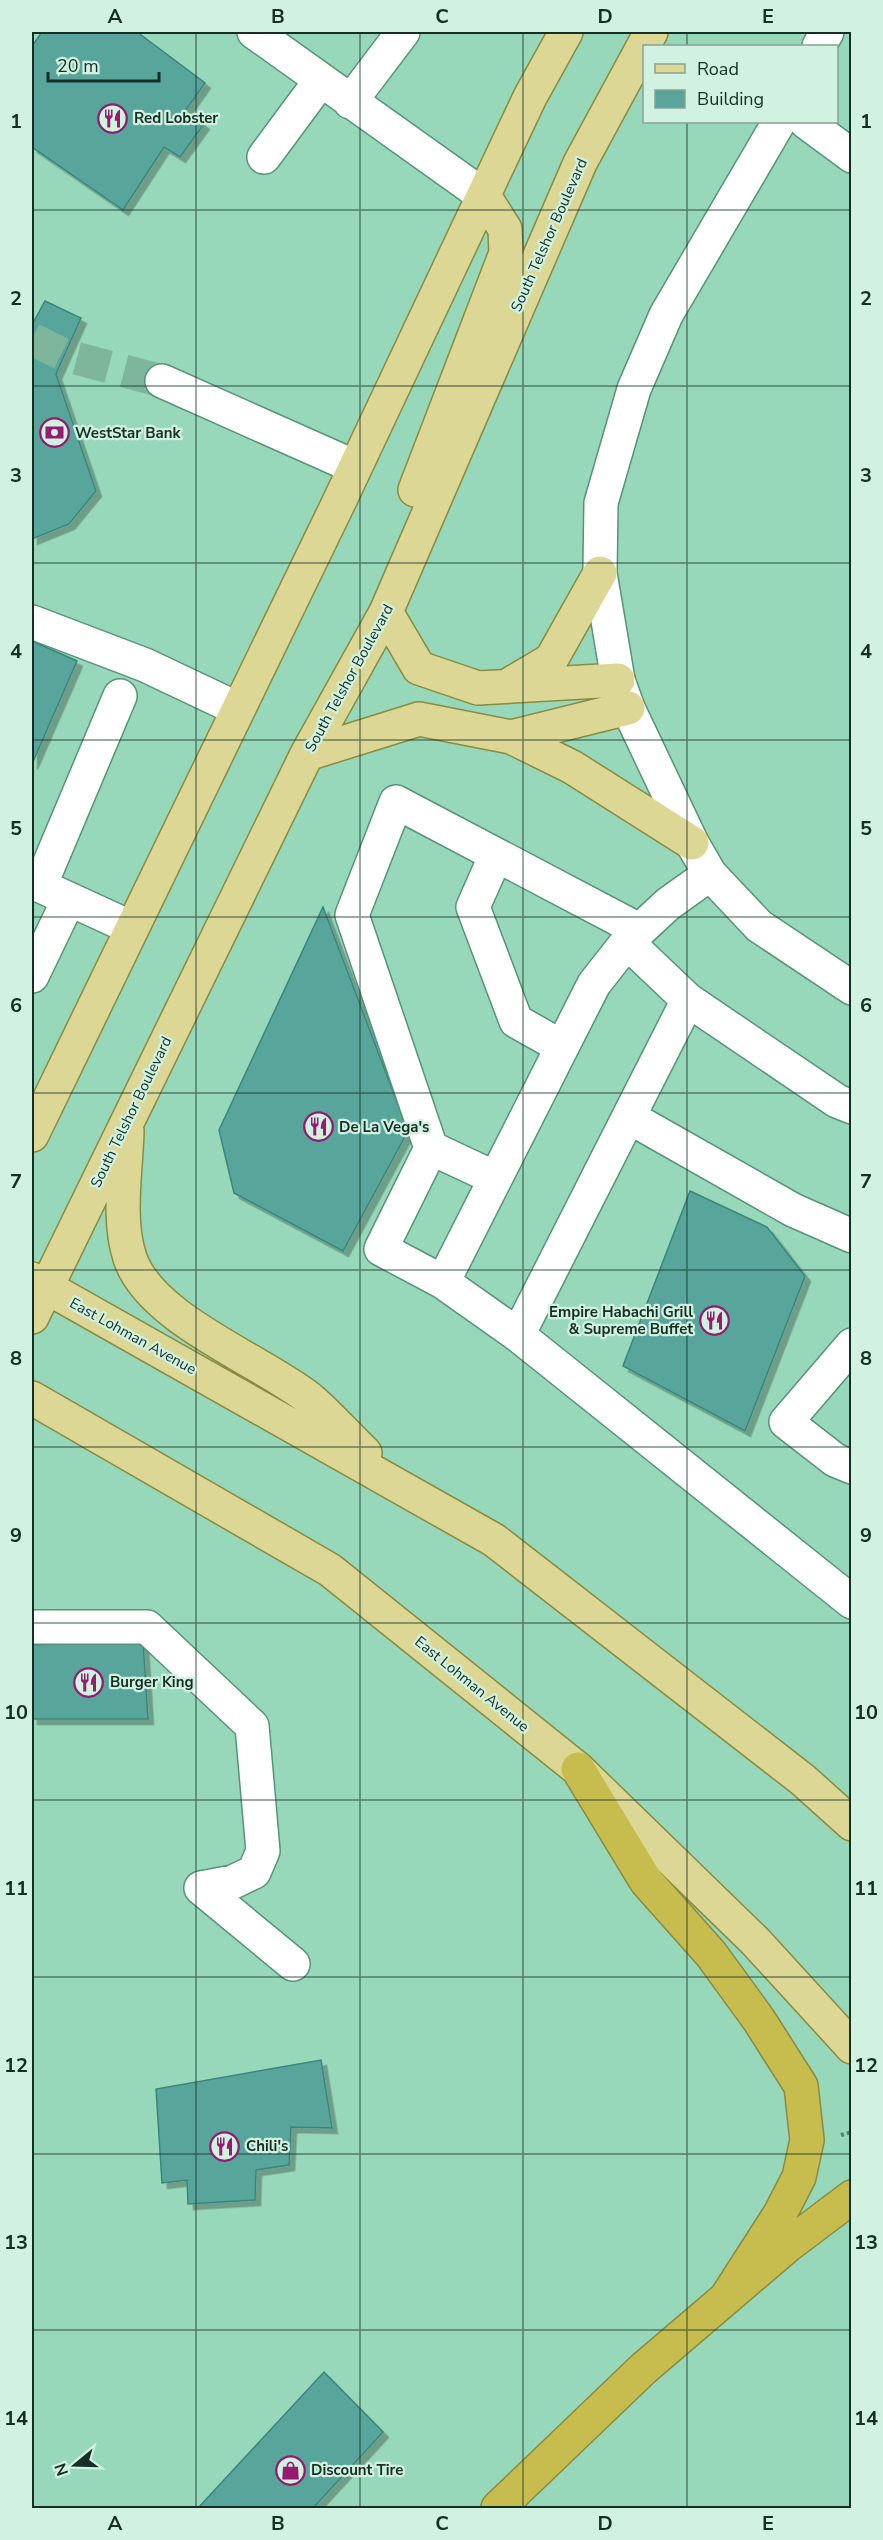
<svg xmlns="http://www.w3.org/2000/svg" width="883" height="2540" viewBox="0 0 883 2540" font-family="'Nunito Sans',sans-serif">
	<style>
		.building { fill: #59a59b; stroke: #39877d; stroke-width: 1.5; filter: url(#shadow) }
		.lines { fill: none; stroke-linecap: round; stroke-linejoin: round }
		.minor-tunnel { stroke: #7eb69c; stroke-width: 33; stroke-dasharray: 33 16; stroke-linecap: butt }
		.minor-casing { stroke: #559478; stroke-width: 36 }
		.major-casing { stroke: #898b40; stroke-width: 36 }
		.highway-casing { stroke: #898b40; stroke-width: 36 }
		.path { stroke: #54816c; stroke-width: 4; stroke-dasharray: 3 3; stroke-linecap: butt }
		.minor { stroke: #fff; stroke-width: 33 }
		.major { stroke: #ddd795; stroke-width: 33 }
		.highway { stroke: #c7bd4f; stroke-width: 33 }
		.grid { fill: none; stroke: #152f24; stroke-width: 1.5; stroke-opacity: 0.55 }
		.labels { text-anchor: middle; dominant-baseline: central; stroke-width: 4.5; stroke-linejoin: round; paint-order: stroke }
		.poi-label { font-size: 15px; font-weight: bold; fill: #152f24; stroke: #d1f1e1; text-anchor: start }
		.street-label { font-size: 15px; fill: #152f24; stroke: #d1f1e1 }
		.neatline { fill: none; stroke: #152f24; stroke-width: 2 }
		.grid-label { font-size: 20px; text-anchor: middle; font-weight: bold; fill: #152f24 }
	</style>
	<defs>
		<filter id="shadow"><feDropShadow dx="5.5" dy="5.5" stdDeviation="0" flood-color="#0004"/></filter>
	</defs>
	<rect width="100%" height="100%" fill="#98d8ba"/>
	<path class="building" d="M 42,32 L 137,32 L 205,83 L 185,111 L 204,124 L 180,157 L 164,147 L 123,210 L 32,147 L 32,46 Z
		M 45,301 L 81,318 L 56,374 L 96,491 L 69,524 L 32,539 L 32,325 Z
		M 32,641 L 77,661 L 32,764 Z
		M 323,907 L 408,1131 L 343,1251 L 234,1193 L 219,1130 Z
		M 690,1191 L 767,1227 L 805,1276 L 745,1431 L 623,1366 Z
		M 143,1641 L 148,1719 L 32,1719 L 32,1645 Z
		M 321,2060 L 332,2128 L 291,2127 L 289,2165 L 256,2170 L 255,2200 L 188,2204 L 187,2180 L 162,2183 L 156,2089 Z
		M 324,2372 L 383,2432 L 313,2508 L 198,2508 Z"/>
	<g class="lines">
		<path class="minor-tunnel" d="M 32,339 L 64,355 L 162,381"/>
		<defs>
			<path id="minor" d="M 254,32 L 484,196
				M 819,46 L 827,32
				M 350,102 L 403,32
				M 779,122 L 666,315 L 634,389 L 601,503 L 600,573 L 618,680 L 628,708 L 692,843 L 710,874 L 759,926 L 852,988
				M 806,122 L 852,156
				M 264,157 L 321,80
				M 162,381 L 353,466
				M 32,622 L 145,665 L 238,709
				M 496,855 L 473,907 L 516,1021 L 562,1047
				M 710,874 L 668,904 L 627,942 L 594,984 L 443,1282 L 518,1335 L 852,1602
				M 32,882 L 132,928
				M 40,886 L 120,696
				M 627,942 L 688,1000 L 837,1101 L 852,1107
				M 32,976 L 69,899
				M 629,1117 L 793,1210 L 852,1236
				M 431,1148 L 495,1178
				M 443,1282 L 381,1249 L 431,1148 L 352,915 L 396,802 L 639,930
				M 518,1335 L 688,1000
				M 852,1345 L 786,1422 L 835,1460 L 852,1467
				M 32,1627 L 147,1627 L 252,1726 L 263,1851 L 254,1872 L 233,1882 L 201,1888
				M 201,1888 L 293,1964"/>
			<path id="major" d="M 415,490 L 506,253 L 505,229 L 484,196
				M 386,612 L 419,668 L 478,688 L 618,680
				M 512,683 L 551,660 L 600,573
				M 511,737 L 628,708
				M 307,754 L 419,719 L 511,737 L 572,767 L 692,843
				M 127,1131 C 126,1171 117,1219 130,1258 C 150,1319 261,1360 310,1399 C 329,1415 347,1436 365,1453
				M 32,1135 L 339,502 L 530,97 L 566,32
				M 32,1279 L 494,1540 L 803,1780 L 852,1824
				M 32,1317 L 307,754 L 386,612 L 580,163 L 651,32
				M 32,1398 L 330,1570 L 578,1769 L 755,1941 L 852,2047"/>
			<path id="highway" d="M 578,1769 L 646,1881 L 711,1954 L 759,2020 L 801,2086 L 807,2140 L 799,2177 L 780,2214 L 726,2298
				M 498,2508 L 643,2369 L 787,2246 L 852,2197"/>
		</defs>
		<use href="#minor" class="minor-casing"/>
		<use href="#major" class="major-casing"/>
		<use href="#highway" class="highway-casing"/>
		<path class="path" d="M 841,2135 L 852,2132"/>
		<use href="#minor" class="minor"/>
		<use href="#major" class="major"/>
		<use href="#highway" class="highway"/>
	</g>
	<path class="grid" d="M 196,32 L 196,2508M 360,32 L 360,2508M 523,32 L 523,2508M 687,32 L 687,46M 687,122 L 687,2508M 32,210 L 852,210M 32,386 L 852,386M 32,563 L 852,563M 32,740 L 852,740M 32,917 L 852,917M 32,1093 L 852,1093M 32,1270 L 852,1270M 32,1447 L 852,1447M 32,1623 L 852,1623M 32,1800 L 852,1800M 32,1977 L 852,1977M 32,2154 L 852,2154M 32,2330 L 852,2330"/>
	<defs>
		<symbol id="restaurant-ring" viewBox="-11 -11 22 22"><circle r="9.5" fill="#d1f1e1" stroke="#971970" stroke-width="1.5"/><path d="M-5-6h1v4h1v-4h1v4h1v-4h1v5L-1.5 .5V6h-2V.5L-5-1ZM5-6V6H3V1.5H1.5Q1.5-4 5-6Z" fill="#971970"/></symbol>
		<symbol id="bank-ring" viewBox="-11 -11 22 22"><circle r="9.5" fill="#d1f1e1" stroke="#971970" stroke-width="1.5"/><path d="M-6-4H6V4H-6ZM0-2.3a2.3 2.3 0 1 0 0 4.6a2.3 2.3 0 1 0 0-4.6Z" fill="#971970"/></symbol>
		<symbol id="shop-ring" viewBox="-11 -11 22 22"><circle r="9.5" fill="#d1f1e1" stroke="#971970" stroke-width="1.5"/><path d="M-5-2.5h2.3a2.7 3.5 0 0 1 5.4 0H5L5.5 6h-11ZM-1.5-2.5h3a1.5 2.3 0 0 0-3 0Z" fill="#971970"/></symbol>
	</defs>
	<g fill-rule="evenodd">
		<use href="#restaurant-ring" x="96" y="102" width="33" height="33"/>
		<use href="#bank-ring" x="38" y="416" width="33" height="33"/>
		<use href="#restaurant-ring" x="302" y="1110" width="33" height="33"/>
		<use href="#restaurant-ring" x="698" y="1304" width="33" height="33"/>
		<use href="#restaurant-ring" x="72" y="1666" width="33" height="33"/>
		<use href="#restaurant-ring" x="208" y="2130" width="33" height="33"/>
		<use href="#shop-ring" x="274" y="2454" width="33" height="33"/>
	</g>
	<g class="labels">
		<g class="poi-label">
			<text x="134" y="118">Red Lobster</text>
			<text x="75" y="433">WestStar Bank</text>
			<text x="339" y="1127">De La Vega's</text>
			<text x="693" y="1312" text-anchor="end">Empire Habachi Grill<tspan x="693" dy="17">&amp; Supreme Buffet</tspan></text>
			<text x="110" y="1682">Burger King</text>
			<text x="246" y="2146">Chili's</text>
			<text x="311" y="2470">Discount Tire</text>
		</g>
		<g class="street-label">
			<text transform="translate(549 235) rotate(-66)">South Telshor Boulevard</text>
			<text transform="translate(349 678) rotate(-61)">South Telshor Boulevard</text>
			<text transform="translate(131 1112) rotate(-64)">South Telshor Boulevard</text>
			<text transform="translate(133 1336) rotate(29)">East Lohman Avenue</text>
			<text transform="translate(472 1684) rotate(39)">East Lohman Avenue</text>
		</g>
	</g>
	<rect width="883" height="2540" fill="none" stroke="#d1f1e1" stroke-width="66"/>
	<rect x="643" y="45" width="195" height="78" fill="#d1f1e1" stroke="#86a395" stroke-width="1.5"/>
	<rect x="655" y="64" width="30" height="9" fill="#ddd795" stroke="#86a395" stroke-width="1.5"/>
	<text x="697" y="75" font-size="18" fill="#152f24">Road</text>
	<rect x="655" y="90" width="30" height="18" fill="#59a59b" stroke="#86a395" stroke-width="1.5"/>
	<text x="697" y="105" font-size="18" fill="#152f24">Building</text>
	<g transform="translate(75 2465) rotate(251)" stroke="#d1f1e1" stroke-width="4.5" paint-order="stroke">
	<path d="M0-4.5L10 22L0 15L-10 22Z" fill="#152f24"/>
	<text y="-9" font-size="16" font-weight="bold" text-anchor="middle" fill="#152f24">N</text>
	</g>
	<path d="M48 72v9h111v-9" fill="none" stroke="#152f24" stroke-width="3"/>
	<text x="57" y="72" font-size="18" fill="#152f24" stroke="#d1f1e1" stroke-width="4.5" paint-order="stroke">20 m</text>
	<rect x="33" y="33" width="817" height="2474" class="neatline"/>
	<g class="grid-label">
		<text x="115" y="23">A</text>
		<text x="278" y="23">B</text>
		<text x="442" y="23">C</text>
		<text x="605" y="23">D</text>
		<text x="768" y="23">E</text>
		<text x="16" y="128">1</text>
		<text x="866" y="128">1</text>
		<text x="16" y="305">2</text>
		<text x="866" y="305">2</text>
		<text x="16" y="482">3</text>
		<text x="866" y="482">3</text>
		<text x="16" y="658">4</text>
		<text x="866" y="658">4</text>
		<text x="16" y="835">5</text>
		<text x="866" y="835">5</text>
		<text x="16" y="1012">6</text>
		<text x="866" y="1012">6</text>
		<text x="16" y="1188">7</text>
		<text x="866" y="1188">7</text>
		<text x="16" y="1365">8</text>
		<text x="866" y="1365">8</text>
		<text x="16" y="1542">9</text>
		<text x="866" y="1542">9</text>
		<text x="16" y="1719">10</text>
		<text x="866" y="1719">10</text>
		<text x="16" y="1895">11</text>
		<text x="866" y="1895">11</text>
		<text x="16" y="2072">12</text>
		<text x="866" y="2072">12</text>
		<text x="16" y="2249">13</text>
		<text x="866" y="2249">13</text>
		<text x="16" y="2425">14</text>
		<text x="866" y="2425">14</text>
		<text x="115" y="2530">A</text>
		<text x="278" y="2530">B</text>
		<text x="442" y="2530">C</text>
		<text x="605" y="2530">D</text>
		<text x="768" y="2530">E</text>
	</g>
</svg>
